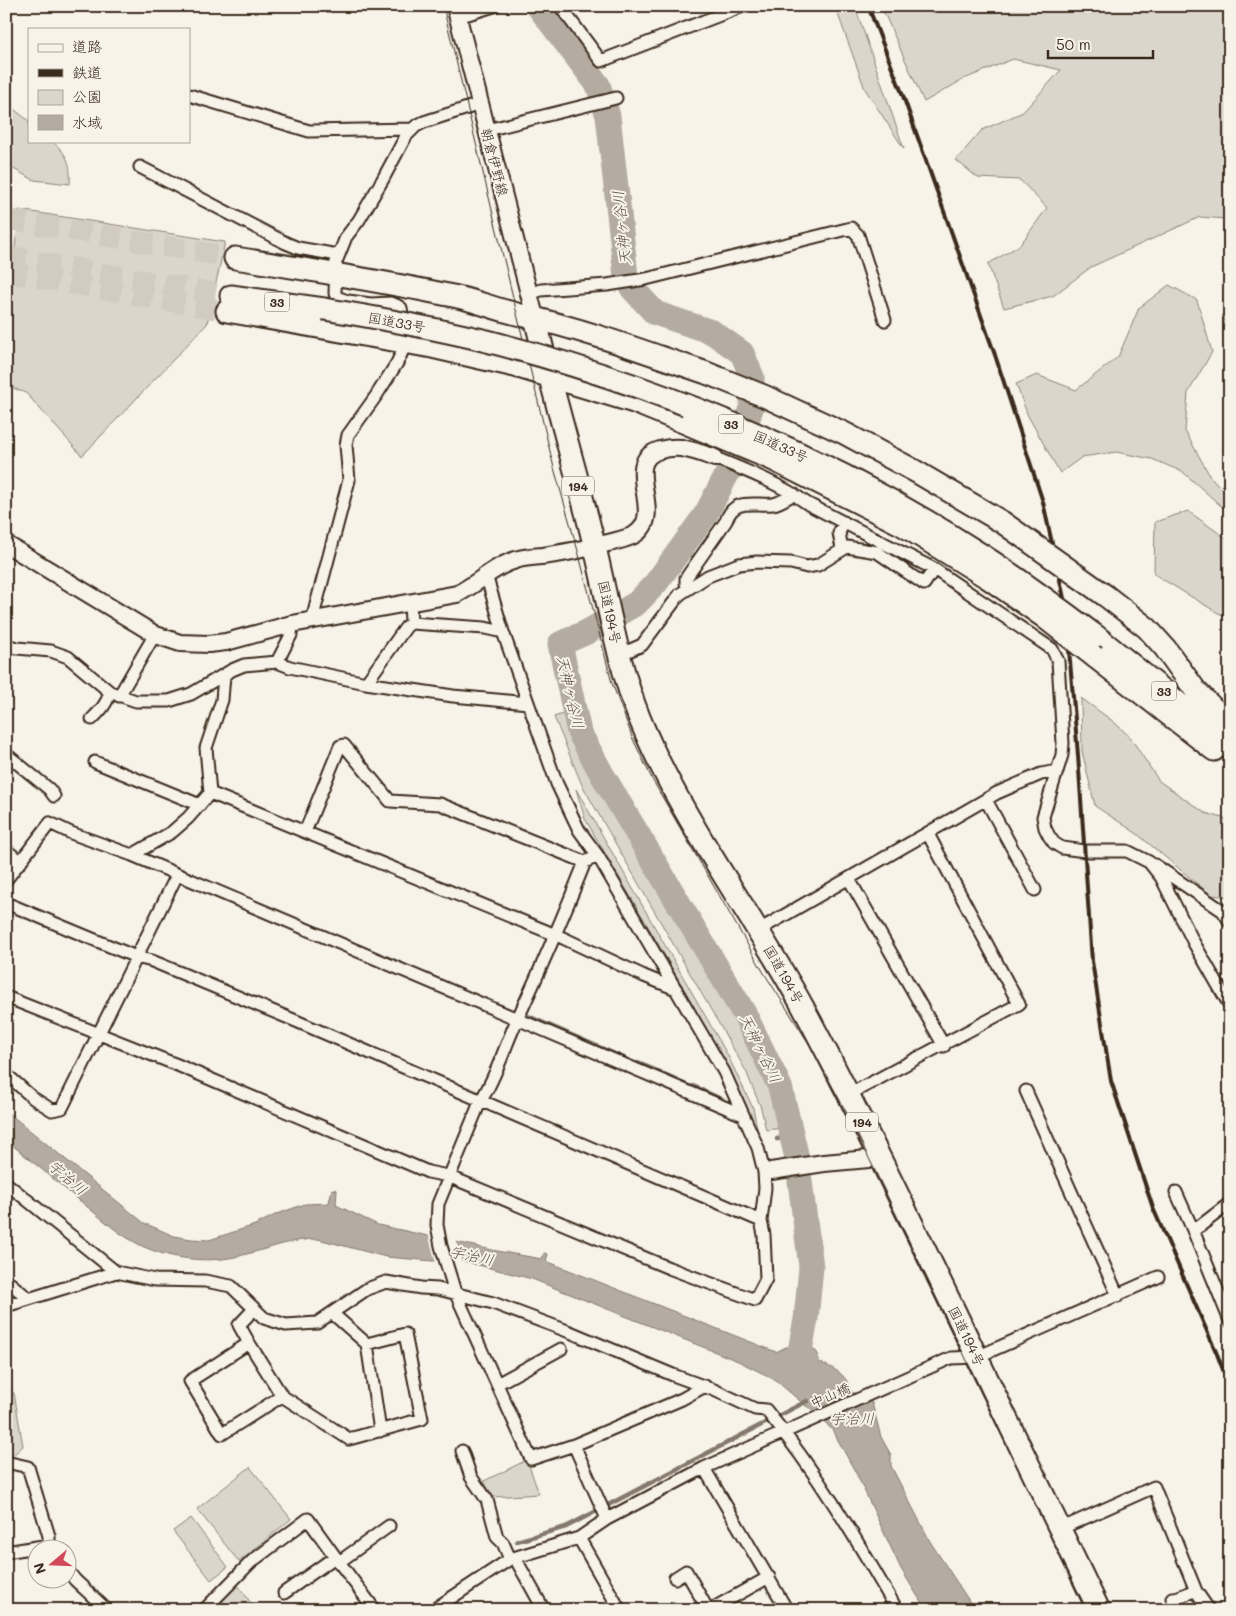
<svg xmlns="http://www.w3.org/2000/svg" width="1236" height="1616" viewBox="0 0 1236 1616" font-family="Mali,'Klee One',sans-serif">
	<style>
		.green { fill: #dbd6cb; stroke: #8b8074 }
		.water { fill: #b4aca0; stroke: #84786c }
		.pier { fill: #f7f3e8 }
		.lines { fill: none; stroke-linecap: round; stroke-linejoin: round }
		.stream { stroke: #84786c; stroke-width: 4.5 }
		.river { stroke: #b4aca0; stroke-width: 25 }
		.highway-tunnel { stroke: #d1cbc0; stroke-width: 21; stroke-dasharray: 21 11; stroke-linecap: butt }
		.street-casing { stroke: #3b2a1e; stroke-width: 15 }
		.secondary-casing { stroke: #3b2a1e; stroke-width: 20 }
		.highway-casing { stroke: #3b2a1e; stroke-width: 25 }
		.street { stroke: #f7f3e8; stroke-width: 11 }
		.secondary { stroke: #f7f3e8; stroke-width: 16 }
		.highway { stroke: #f7f3e8; stroke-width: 21 }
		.tram { stroke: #3b2a1e; stroke-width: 1 }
		.rail { stroke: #3b2a1e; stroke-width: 4 }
		.highway-bridge-casing { stroke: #3b2a1e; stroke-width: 25; stroke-linecap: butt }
		.highway-bridge { stroke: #f7f3e8; stroke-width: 21 }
		.labels { text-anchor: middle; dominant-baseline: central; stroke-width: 4; stroke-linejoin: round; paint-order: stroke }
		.shield { fill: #f7f3e8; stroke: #73665b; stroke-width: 1 }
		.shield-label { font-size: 12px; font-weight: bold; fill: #3b2a1e }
		.street-label { font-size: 14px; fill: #3b2a1e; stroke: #f7f3e8 }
		.water-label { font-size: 15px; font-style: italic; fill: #5f5145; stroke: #f7f3e8 }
	</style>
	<rect width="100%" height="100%" fill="#f7f3e8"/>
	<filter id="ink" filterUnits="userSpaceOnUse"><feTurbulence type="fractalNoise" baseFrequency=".02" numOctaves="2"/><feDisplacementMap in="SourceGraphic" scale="10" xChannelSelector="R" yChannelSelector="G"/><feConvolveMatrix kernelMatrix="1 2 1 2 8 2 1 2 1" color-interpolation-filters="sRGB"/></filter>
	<g filter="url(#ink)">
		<path class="green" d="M 835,6 L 855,6 L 904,149 L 865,89 Z
			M 881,6 L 1230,6 L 1230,310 L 1226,302 L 1226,219 L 1200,217 L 1091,267 L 1053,296 L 1004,308 L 988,264 L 1020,245 L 1047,208 L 1020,180 L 978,178 L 956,160 L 982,130 L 1023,112 L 1061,70 L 1013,59 L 964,79 L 924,102 Z
			M 6,103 L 29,121 L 29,141 L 52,141 C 68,155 71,163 70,184 L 34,180 L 6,165 Z
			M 19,210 L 225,242 L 207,324 L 82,456 L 26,393 L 10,387 L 6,383 L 6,332 Z
			M 1169,285 L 1197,300 L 1212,352 L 1188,393 L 1185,431 L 1210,476 L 1230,498 L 1230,514 L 1183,472 L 1152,459 L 1116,452 L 1082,457 L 1060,473 L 1028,416 L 1016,384 L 1037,375 L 1076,390 L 1118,357 L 1139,308 Z
			M 1188,511 L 1230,541 L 1230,618 L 1218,613 L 1154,574 L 1155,522 Z
			M 1081,698 L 1114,722 L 1130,737 L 1159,781 L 1205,813 L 1230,820 L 1230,897 L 1211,895 L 1136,833 L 1095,806 L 1082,751 Z
			M 566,713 L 602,790 L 746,1037 L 771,1089 L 782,1128 L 766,1130 L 761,1108 L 746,1071 L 582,785 L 554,717 Z
			M 576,789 L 727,1054 L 753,1108 L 758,1132 C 708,1024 645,922 585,819 Z
			M 6,1388 L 14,1393 L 23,1446 L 11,1457 L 6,1456 Z
			M 527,1460 L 539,1494 L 493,1497 L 484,1481 Z
			M 250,1467 L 291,1519 L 239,1562 L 197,1509 Z
			M 191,1518 L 228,1567 L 211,1580 L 173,1531 Z
			M 238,1585 L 256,1610 L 228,1610 L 222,1601 Z"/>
		<path class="water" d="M 6,1111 L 144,1223 L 174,1236 L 191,1239 L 209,1240 L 255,1225 L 277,1214 L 305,1204 L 329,1203 L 332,1189 L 337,1190 L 336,1205 L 378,1225 L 497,1251 L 542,1259 L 544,1253 L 548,1254 L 546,1261 L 776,1352 L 786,1347 L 814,1349 L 818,1354 L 819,1362 C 834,1369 847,1373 850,1391 L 872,1403 L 881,1437 L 891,1455 L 891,1466 L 931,1543 L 975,1610 L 926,1610 L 901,1569 L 857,1475 L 833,1431 L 815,1411 L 806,1406 L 774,1379 L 738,1361 L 532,1279 L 463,1261 L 433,1261 L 386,1257 L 318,1239 C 292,1239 268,1249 243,1255 C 212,1264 172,1260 142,1246 C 132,1241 122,1235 113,1228 L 6,1140 Z"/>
		<path class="pier" d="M 428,1233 L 456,1239 L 462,1263 L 436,1264 Z"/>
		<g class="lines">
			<path class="stream" d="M 528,1016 L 624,1058
				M 638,1063 L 660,1072
				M 666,1075 L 676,1079
				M 693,1086 L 721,1099
				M 777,1139 L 792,1136
				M 517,1541 L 566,1527 L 807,1401"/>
			<path class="river" d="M 538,6 L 598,85 L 608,116 L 626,276 L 632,288 L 655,313 L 712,332 L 742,353 L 752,377 L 752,405 L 736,457 L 706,514 L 656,583 L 637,603 L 587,632 L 560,644 L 579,732 L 603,776 L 745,1015 L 780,1087 L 797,1158 L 811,1267 L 806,1319 L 800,1351 L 807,1373"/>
			<path class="highway-tunnel" d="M 6,219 L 235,258
				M 6,256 L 231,296
				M 6,272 L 227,311"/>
			<defs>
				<path id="street" d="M 560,6 L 601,61 L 743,6
					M 458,17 L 494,6
					M 189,95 L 309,131 L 412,129
					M 487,130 L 616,98
					M 140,167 L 286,243 L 298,248 L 338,255
					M 529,294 L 541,290 L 607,285 L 646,279 L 851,228 L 858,235 L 885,320
					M 715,458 C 747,471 780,484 808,504 L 934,569 L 1052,649 L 1058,661 L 1063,743 L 1062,755 L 1043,817 L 1045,828 L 1049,836 L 1054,843 L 1062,848 L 1085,851 L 1127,851 L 1149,862 L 1161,877 L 1194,943 L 1230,1006
					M 842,549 L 839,533 L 844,522
					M 688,589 L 686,583 L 686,578 L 726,521 C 734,497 753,506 773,504 C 780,503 788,497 794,494
					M 312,620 L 349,480 L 346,445 L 348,435 L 376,396 L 397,363 L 403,350 L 405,342 L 403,320 L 401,308 L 396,305 L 390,303 L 371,304 L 348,301 L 336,297 L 335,293 L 336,262 L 346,237 L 359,220 L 383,179 L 406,136 L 416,126 L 424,122 L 480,104
					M 411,623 L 485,628 L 503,632
					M 6,645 L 17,648 L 51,651 L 68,657 L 110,692 L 136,701 L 169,701 L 191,694 L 232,670 L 244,665 L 277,662 L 290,667 L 366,683 L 453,696 L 528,703
					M 619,655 L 642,645 L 680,594 L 708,576 L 739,564 L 757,562 L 791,563 L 807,567 L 818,565 L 847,547 L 877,552 L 924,584 L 934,569
					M 277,662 L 291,635 L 292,624
					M 366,683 L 406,627 L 411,623 L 410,602
					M 119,696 L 151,641 L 156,635
					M 92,719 C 100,711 107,704 110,692
					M 6,754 L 49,789 L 54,796
					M 95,762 L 200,805
					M 210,793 L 563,938 L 644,976 L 676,989
					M 986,800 L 1035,890
					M 305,832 L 340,746 L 344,745 L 390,801 L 440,804 L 585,862
					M 6,850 L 21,862
					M 132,855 L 172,832 L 188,818 L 210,793 L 206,748 L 222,700 L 224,675
					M 598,856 L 585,862 C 564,915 542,966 518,1018 C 505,1045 497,1076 480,1102 L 438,1204 L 437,1225 L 441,1246 L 455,1292 L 531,1459 L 574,1445 L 607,1519
					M 1155,865 L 1223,911 L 1230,922
					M 849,879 L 944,1046
					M 6,880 L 50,823 L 71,833 L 132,855 L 743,1115
					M 6,903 L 136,957 L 152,961 L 296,1021 L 761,1221
					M 759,930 L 997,793 L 1041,774 L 1057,771
					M 6,997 L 175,1064 L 428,1172 L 448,1176 L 669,1268 L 755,1300 L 766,1279 L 764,1235 L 761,1221 L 765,1188 L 764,1172 L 758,1148 L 724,1072 L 598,856 L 579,830 L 557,784 L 503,632 L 486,575
					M 6,1074 L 33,1098 L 52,1110 L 62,1108 L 177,875
					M 1026,1091 L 1118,1296
					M 848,1095 L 1019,1004 L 928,834
					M 6,1183 L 116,1272
					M 1176,1192 L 1193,1230
					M 1230,1203 L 1200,1226 L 1193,1230 L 1230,1321
					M 6,1280 L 28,1298
					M 6,1306 L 116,1272 L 155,1280 L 205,1281 L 231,1286 L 264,1318 L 286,1325 L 317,1323 L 367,1289 L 386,1282 L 421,1288 L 438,1289 L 493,1303 L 570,1332 L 673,1375 L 714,1390 L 755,1409 L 766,1410 C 817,1472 857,1540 897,1610
					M 254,1309 L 239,1325 L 249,1343 L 190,1381 L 222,1434 L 282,1396 L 349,1439 L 422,1419 L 405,1334 L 367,1344 L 332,1313
					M 249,1343 L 282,1396
					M 367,1344 L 380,1431
					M 497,1384 L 561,1349
					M 574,1445 L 682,1399 L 705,1386
					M 462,1451 L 471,1477 L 487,1500 L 497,1537 L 503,1543 L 510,1559
					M 6,1462 L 28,1467 L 49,1536 L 49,1545 L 51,1548
					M 704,1468 L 787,1610
					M 1060,1529 L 1154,1487 L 1196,1591 L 1209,1610
					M 579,1538 L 620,1610
					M 6,1552 L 49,1545
					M 515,1558 L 544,1610
					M 339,1562 L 389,1526
					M 68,1571 L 75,1580 L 107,1610
					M 675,1578 L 686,1571 L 708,1610
					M 284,1593 L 335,1557
					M 1172,1598 C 1181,1598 1187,1592 1196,1591
					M 204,1610 L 251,1562 L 308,1519 L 339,1562 L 375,1610
					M 433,1610 L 510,1559 L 579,1538 L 607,1519 L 704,1468 L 951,1358 L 977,1357 L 1158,1277
					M 710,1610 L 769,1577"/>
				<path id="secondary" d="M 455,6 L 535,317
					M 6,544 L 156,635 L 180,643 L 209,644 L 226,642 L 292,624 L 457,594 C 479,583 495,565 519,559 C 529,556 539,557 549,555 C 570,552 589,548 608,543 C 617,541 626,539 634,535 C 668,515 619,462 660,450 C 668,448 678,447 686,449 C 696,451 706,455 715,458
					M 771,1171 L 824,1163 L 880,1158"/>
				<path id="highway" d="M 235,258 C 306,269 377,280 448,295 C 472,299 494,309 517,314 C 583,329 646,352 709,374
					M 231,296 L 324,309
					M 227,311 L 432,347 L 515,366 L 634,402 L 688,424
					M 535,317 C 553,396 577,473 596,552 C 609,607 618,664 639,717 C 681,821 751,911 804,1009 C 852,1098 896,1191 941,1283 C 993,1392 1046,1501 1099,1610
					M 1106,596 L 1147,628 L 1165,648 L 1196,691 L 1230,725
					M 1096,636 L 1168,694 L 1230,748
					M 1095,657 L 1214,750"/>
			</defs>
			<use href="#street" class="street-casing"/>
			<use href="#secondary" class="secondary-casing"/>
			<use href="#highway" class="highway-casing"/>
			<use href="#street" class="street"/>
			<use href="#secondary" class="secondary"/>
			<use href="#highway" class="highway"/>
			<path class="tram" d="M 443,6 L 554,468 L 578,551 L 612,683 L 633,739 L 653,781 L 764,973 L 810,1045 L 850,1119 L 971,1369 L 1085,1610"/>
			<path class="rail" d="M 868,6 L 902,93 L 995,355 L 1043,502 L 1065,603 L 1078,755 L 1092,961 L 1111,1081 L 1153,1208 L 1217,1354 L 1230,1388"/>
			<defs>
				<path id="highway-bridge" d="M 324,309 C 379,318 433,328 487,341 C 661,386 830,457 982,555 C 1021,580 1058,608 1096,636
					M 709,374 L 764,396 L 844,433 L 915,471 L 1002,522 L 1106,596
					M 688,424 L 774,460 L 901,524 L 988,578 L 1044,617 L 1095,657"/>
			</defs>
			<use href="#highway-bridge" class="highway-bridge-casing"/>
			<use href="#highway-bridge" class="highway-bridge"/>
		</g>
	</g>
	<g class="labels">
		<g class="shield">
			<rect x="264.5" y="292.5" width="25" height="19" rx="4"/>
			<rect x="718.5" y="414.5" width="25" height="19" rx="4"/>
			<rect x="562" y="476.5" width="32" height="19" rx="4"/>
			<rect x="1151.5" y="681.5" width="25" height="19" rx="4"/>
			<rect x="846" y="1112.5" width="32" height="19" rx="4"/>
		</g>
		<g class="shield-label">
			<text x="277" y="302">33</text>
			<text x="731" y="424">33</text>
			<text x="578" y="486">194</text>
			<text x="1164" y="691">33</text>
			<text x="862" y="1122">194</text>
		</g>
		<g class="street-label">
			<text transform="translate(495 162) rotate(75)">朝倉伊野線</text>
			<text transform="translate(397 322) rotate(10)">国道33号</text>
			<text transform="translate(781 446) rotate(24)">国道33号</text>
			<text transform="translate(610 612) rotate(78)">国道194号</text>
			<text transform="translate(784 974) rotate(60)">国道194号</text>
			<text transform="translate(967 1336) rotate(64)">国道194号</text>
			<text transform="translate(830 1395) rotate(-24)">中山橋</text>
		</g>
		<g class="water-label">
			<text transform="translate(621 228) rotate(-96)">天神ヶ谷川</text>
			<text transform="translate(571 692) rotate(77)">天神ヶ谷川</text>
			<text transform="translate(761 1048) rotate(64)">天神ヶ谷川</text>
			<text transform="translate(68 1177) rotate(40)">宇治川</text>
			<text transform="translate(472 1255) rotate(12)">宇治川</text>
			<text x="852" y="1418">宇治川</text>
		</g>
	</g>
	<rect width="1236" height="1616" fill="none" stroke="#f7f3e8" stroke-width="25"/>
	<rect x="12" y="12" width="1211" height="1591" fill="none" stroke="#3b2a1e" stroke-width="2" filter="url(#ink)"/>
	<rect x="28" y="28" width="162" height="115" fill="#f7f3e8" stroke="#aca397"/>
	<rect x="38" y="44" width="25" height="8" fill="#f7f3e8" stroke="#aca397"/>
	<text x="72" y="52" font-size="15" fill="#3b2a1e">道路</text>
	<rect x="38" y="69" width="25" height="8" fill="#3b2a1e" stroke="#aca397"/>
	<text x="72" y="78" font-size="15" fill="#3b2a1e">鉄道</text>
	<rect x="38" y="90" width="25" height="15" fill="#dbd6cb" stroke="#aca397"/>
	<text x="72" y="102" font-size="15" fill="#3b2a1e">公園</text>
	<rect x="38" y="115" width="25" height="15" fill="#b4aca0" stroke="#aca397"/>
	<text x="72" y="128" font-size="15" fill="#3b2a1e">水域</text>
	<g transform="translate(52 1564) rotate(251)"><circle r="24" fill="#f7f3e8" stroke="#aca397"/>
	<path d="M0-4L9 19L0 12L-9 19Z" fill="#d1495b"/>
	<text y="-8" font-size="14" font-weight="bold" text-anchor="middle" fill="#3b2a1e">N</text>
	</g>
	<path d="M1048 50v8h105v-8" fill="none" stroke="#3b2a1e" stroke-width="2.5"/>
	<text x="1056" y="50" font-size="15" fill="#3b2a1e" stroke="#f7f3e8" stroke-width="4" paint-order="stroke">50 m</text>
</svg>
